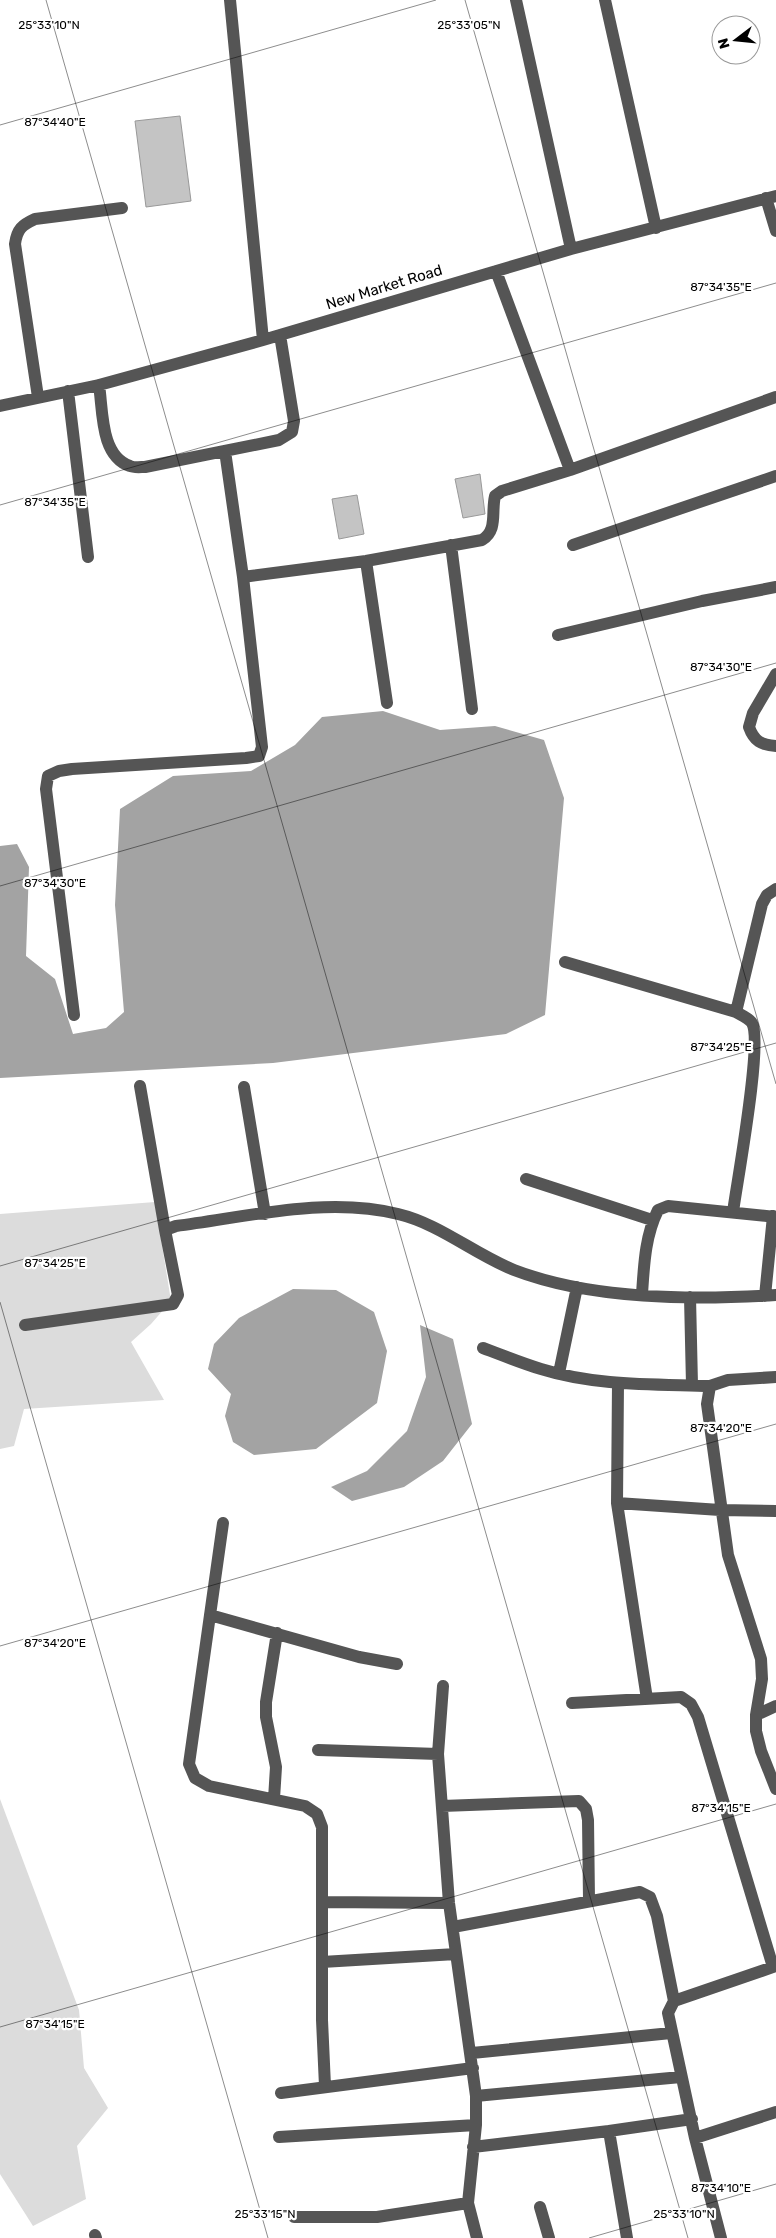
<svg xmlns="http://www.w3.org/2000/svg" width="776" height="2238" viewBox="0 0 776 2238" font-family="Rubik,sans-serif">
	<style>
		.green { fill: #dcdcdc }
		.water { fill: #a3a3a3 }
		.building { fill: #c4c4c4; stroke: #999 }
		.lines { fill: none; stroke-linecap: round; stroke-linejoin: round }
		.minor { stroke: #555; stroke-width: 12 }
		.ticks { fill: none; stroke: #000; stroke-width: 1; stroke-opacity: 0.45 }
		.labels { text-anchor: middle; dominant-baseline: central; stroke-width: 4.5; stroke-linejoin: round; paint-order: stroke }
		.street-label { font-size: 15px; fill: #000; stroke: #fff }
		.ticks-label { font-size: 12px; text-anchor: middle; fill: #000; stroke: #fff; stroke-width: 4.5; stroke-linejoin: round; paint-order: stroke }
	</style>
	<rect width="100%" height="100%" fill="#fff"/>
	<path class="green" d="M 155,1202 L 171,1301 L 151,1324 L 131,1342 L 164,1400 L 24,1409 L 14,1446 L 0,1449 L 0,1214 Z
		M 0,1799 L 79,2010 L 84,2068 L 108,2108 L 77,2146 L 86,2199 L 33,2226 L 0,2174 Z"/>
	<path class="water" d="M 383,711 L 440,730 L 495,726 L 544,740 L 564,798 L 545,1015 L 506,1034 L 273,1063 L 0,1078 L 0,846 L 17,844 L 29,867 L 26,956 L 55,979 L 73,1034 L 106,1028 L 124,1012 L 115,905 L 120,809 L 173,776 L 251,771 L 295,745 L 322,717 Z
		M 293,1289 L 336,1290 L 374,1312 L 387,1351 L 377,1403 L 316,1449 L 254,1455 L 233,1442 L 225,1416 L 231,1394 L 208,1369 L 214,1344 L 239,1318 Z
		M 420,1325 L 453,1339 L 472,1424 L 443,1461 L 404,1487 L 352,1501 L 331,1487 L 367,1471 L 407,1431 L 426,1377 Z"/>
	<path class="building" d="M 180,116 L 191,201 L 146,207 L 135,121 Z
		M 480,474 L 485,514 L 463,518 L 455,479 Z
		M 357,495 L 364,534 L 339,539 L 332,499 Z"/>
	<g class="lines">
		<path class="minor" d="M 230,0 L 263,340
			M 516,0 L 571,249
			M 605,0 L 656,228
			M 766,198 L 776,231
			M 496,271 L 570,470
			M 99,385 C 103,410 100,456 130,466 C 134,468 141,467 145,467 L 279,440 L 292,432 L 294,421 L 280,335
			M 68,391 L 88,557
			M 38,397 L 15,244 C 17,229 22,225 35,219 L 122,208
			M 0,406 L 99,385 L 263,340 L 571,249 L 776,196
			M 451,545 L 472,709
			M 573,545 L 776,476
			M 366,561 L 387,703
			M 243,577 L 366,561 L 482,540 C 498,530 491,513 495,496 L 502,491 L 570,470 L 776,397
			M 558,635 L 702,601 L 776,587
			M 776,674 L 753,713 L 749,727 C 754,741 761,745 776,746
			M 565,962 L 736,1012 C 741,1015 749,1018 752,1023 C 763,1042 737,1182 733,1212
			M 736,1012 L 762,904 L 767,895 L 776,889
			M 74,1015 L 46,789 L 48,776 L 59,771 L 72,769 L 246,758 L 259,756 L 262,747 L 243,577 L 225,451
			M 140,1086 L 165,1230
			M 244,1087 L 265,1214
			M 526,1179 L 652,1220
			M 642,1294 C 644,1265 645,1236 658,1210 L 668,1206 L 776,1217
			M 765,1296 L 773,1216
			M 690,1297 L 692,1385
			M 25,1325 L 173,1304 L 178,1295 L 165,1230 L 176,1226 C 247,1217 327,1196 398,1214 C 440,1224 474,1254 514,1270 C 592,1300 693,1300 776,1295
			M 483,1348 C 502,1355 521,1363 541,1369 C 595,1386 654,1384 710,1386
			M 559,1373 L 577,1287
			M 776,1377 L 728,1380 L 710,1386 L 707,1404 L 728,1555 L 761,1659 L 762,1679 L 756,1715 L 756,1731 L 761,1751 L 776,1789
			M 618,1383 L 617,1503 L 647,1699
			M 617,1503 L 720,1510 L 776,1511
			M 223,1523 L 189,1764 L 195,1778 L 209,1786 L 305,1806 L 317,1814 L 322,1827 L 322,2020 L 325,2086
			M 210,1615 L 359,1657 L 397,1664
			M 443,1686 L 438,1754 L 449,1903 L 476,2096 L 476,2125 L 468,2203 L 477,2238
			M 572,1703 L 681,1697 L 691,1704 L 698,1717 L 773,1967
			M 756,1715 L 776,1706
			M 318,1750 L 438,1754
			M 274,1799 L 276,1767 L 266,1717 L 266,1702 L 277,1633
			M 442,1806 L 579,1801 L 586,1809 L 588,1820 L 589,1900
			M 324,1902 L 449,1903
			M 453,1927 L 640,1892 L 650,1897 L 657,1916 L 674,2001
			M 322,1962 L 456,1954
			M 472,2053 L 671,2033
			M 281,2093 L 473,2068
			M 476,2096 L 681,2077
			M 609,2131 L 627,2238
			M 279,2137 L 476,2125
			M 695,2138 L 776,2112
			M 473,2147 L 609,2131 L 692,2119
			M 540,2207 L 549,2238
			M 294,2217 L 377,2217 L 468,2203
			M 95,2235 L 96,2238
			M 721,2238 L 695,2138 L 668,2013 L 674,2001 L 776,1966"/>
	</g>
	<path class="ticks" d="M 46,0 L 688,2238M 465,0 L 776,1084M 0,125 L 436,0M 0,505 L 776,283M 0,886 L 776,663M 0,1266 L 776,1043M 0,1302 L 268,2238M 0,1646 L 776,1424M 0,2027 L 776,1804M 589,2238 L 776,2184"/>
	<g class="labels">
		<g class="street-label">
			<text transform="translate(384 287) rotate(-17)">New Market Road</text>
		</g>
	</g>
	<g class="ticks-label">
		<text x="49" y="29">25°33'10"N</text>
		<text x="469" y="29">25°33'05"N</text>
		<text x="55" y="126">87°34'40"E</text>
		<text x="721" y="291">87°34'35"E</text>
		<text x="55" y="506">87°34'35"E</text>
		<text x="721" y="671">87°34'30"E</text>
		<text x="55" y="887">87°34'30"E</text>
		<text x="721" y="1051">87°34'25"E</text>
		<text x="55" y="1267">87°34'25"E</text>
		<text x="721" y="1432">87°34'20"E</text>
		<text x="55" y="1647">87°34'20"E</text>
		<text x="721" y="1812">87°34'15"E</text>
		<text x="55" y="2028">87°34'15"E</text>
		<text x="721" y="2192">87°34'10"E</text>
		<text x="265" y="2218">25°33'15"N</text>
		<text x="684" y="2218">25°33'10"N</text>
	</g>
	<g transform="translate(736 40) rotate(254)"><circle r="24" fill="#ffffff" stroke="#999999"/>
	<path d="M0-4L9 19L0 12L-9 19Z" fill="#000000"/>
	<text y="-8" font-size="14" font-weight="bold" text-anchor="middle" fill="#000000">N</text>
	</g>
</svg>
